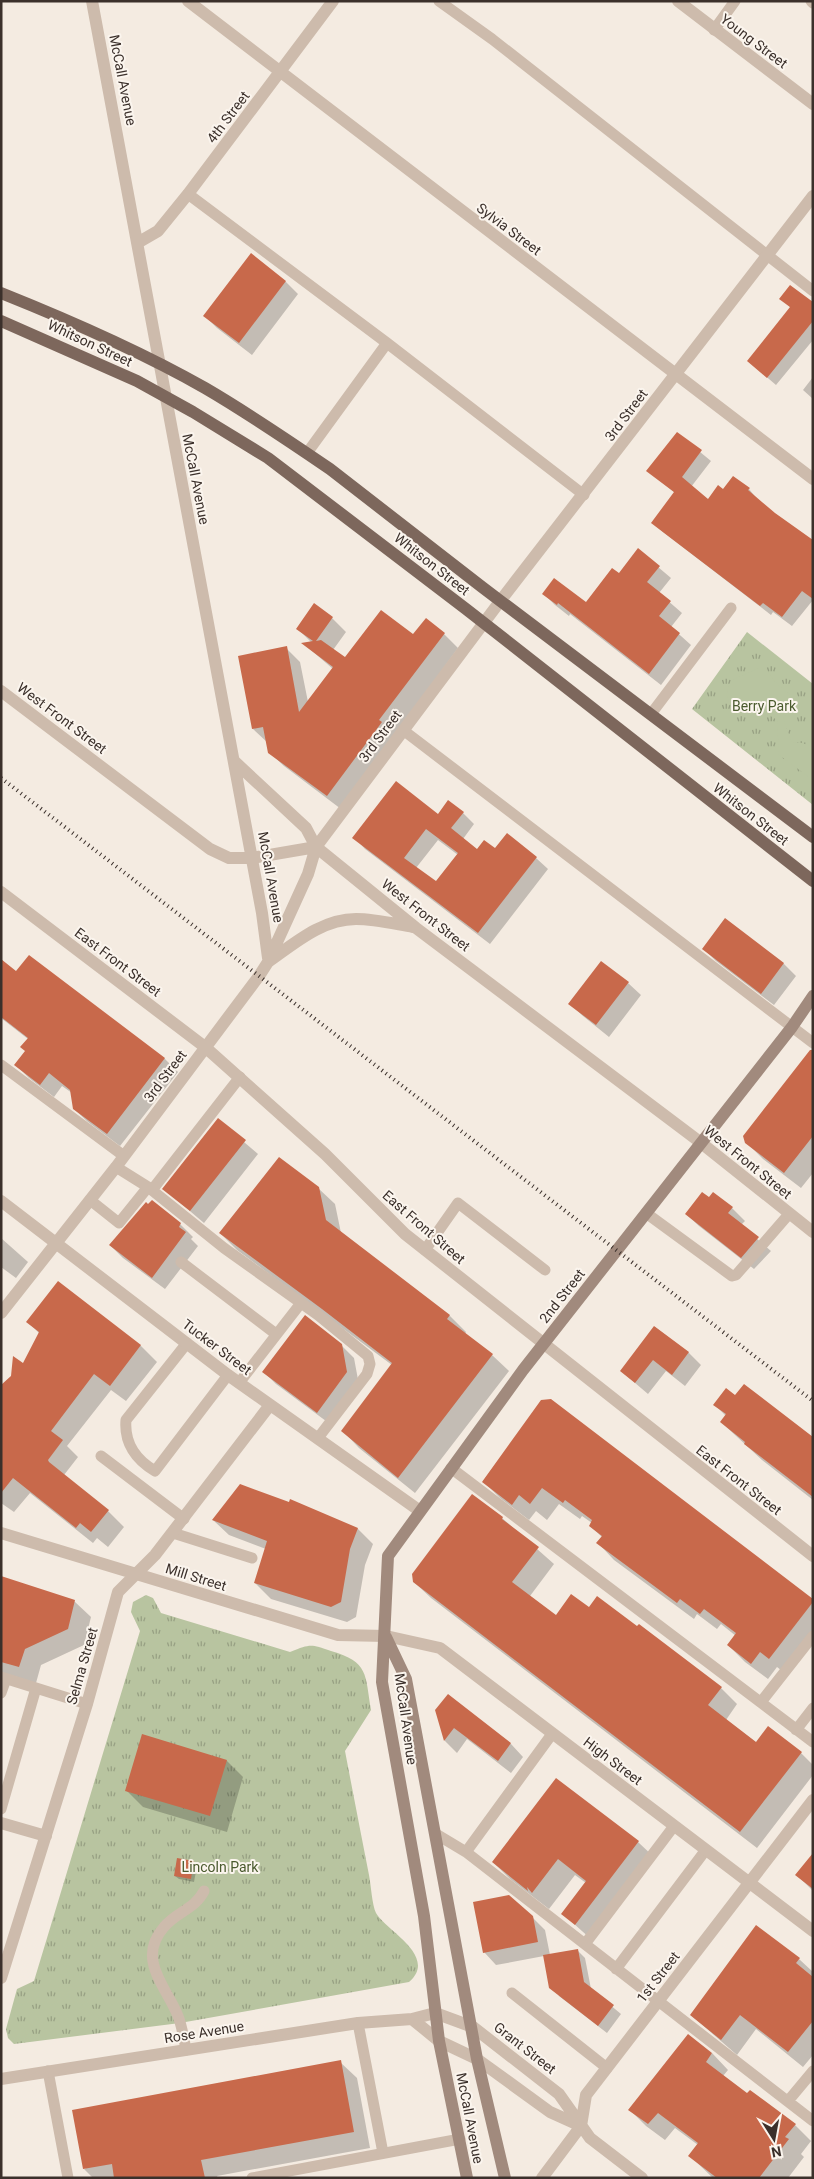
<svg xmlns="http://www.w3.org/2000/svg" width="814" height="2179" viewBox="0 0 814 2179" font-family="Roboto,sans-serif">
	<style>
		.grass { fill: url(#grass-tufts) }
		.pitch { fill: #b8c4a0 }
		.shadow { fill: #0003; fill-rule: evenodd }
		.building { fill: #c8694b; fill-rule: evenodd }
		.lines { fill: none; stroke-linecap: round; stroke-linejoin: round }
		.service { stroke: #cdbbac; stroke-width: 11 }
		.minor { stroke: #cdbbac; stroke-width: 12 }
		.tertiary { stroke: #cdbbac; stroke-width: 12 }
		.secondary { stroke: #a18a7d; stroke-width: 12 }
		.primary { stroke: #7d675c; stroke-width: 12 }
		.rail { stroke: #3b302b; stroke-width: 4; stroke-dasharray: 1 4; stroke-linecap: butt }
		.labels { text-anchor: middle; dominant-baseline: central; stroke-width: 4; stroke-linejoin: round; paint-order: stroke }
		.street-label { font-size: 14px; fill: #3b302b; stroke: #fbf5ee }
		.park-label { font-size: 14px; fill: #4a5a2e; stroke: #fbf5ee }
	</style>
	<defs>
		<pattern id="grass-tufts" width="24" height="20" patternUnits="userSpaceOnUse" patternTransform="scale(1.25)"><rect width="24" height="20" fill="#b8c4a0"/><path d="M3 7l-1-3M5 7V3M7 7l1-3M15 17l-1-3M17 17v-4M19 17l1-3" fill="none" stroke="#97a083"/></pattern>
	</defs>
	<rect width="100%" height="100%" fill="#f4ebe1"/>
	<path class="grass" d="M 747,632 L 813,684 L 813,805 L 692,709 Z
		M 146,1595 L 153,1598 L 161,1613 L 290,1652 C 311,1644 310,1644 331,1651 C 369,1662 365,1674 371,1710 L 345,1751 C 353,1793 361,1834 369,1875 C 371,1885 372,1905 376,1913 C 385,1930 439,1956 409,1982 L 180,2023 L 14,2044 L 8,2038 L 6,2029 L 17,1989 L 34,1981 L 140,1631 L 131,1612 L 133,1602 Z"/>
	<path class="pitch" d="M 759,668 L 767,670 L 775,682 L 793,697 L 794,704 L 783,719 L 792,742 L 803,743 L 813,748 L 813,780 L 779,755 L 777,720 L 758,708 L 738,712 C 725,704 724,691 732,680 Z"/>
	<path class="shadow" d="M 251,255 L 286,282 L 298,294 L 252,355 L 217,328 L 205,316 Z
		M 781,299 L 813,304 L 813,340 L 776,385 L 748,361 L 791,308 Z
		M 813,377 L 813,399 L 803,390 Z
		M 677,433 L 711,461 L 691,487 L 709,500 L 723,490 L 749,489 L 758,500 L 813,552 L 813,600 L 792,626 L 773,612 L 771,615 L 663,532 L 653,523 L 675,493 L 648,471 Z
		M 638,550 L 671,578 L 659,593 L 682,613 L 671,627 L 691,645 L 661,685 L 570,614 L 569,616 L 555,605 L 544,594 L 586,604 L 619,574 Z
		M 332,618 L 346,632 L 333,650 L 345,658 L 414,636 L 444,634 L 458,648 L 341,809 L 284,766 L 269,752 L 268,743 L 253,729 L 286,648 L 300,662 L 308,702 L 333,669 L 304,644 L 312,643 L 297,628 Z
		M 463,813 L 474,824 L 463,839 L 478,851 L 495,850 L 536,858 L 548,869 L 490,944 L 365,849 L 354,837 L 438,815 ZM 438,840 L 458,855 L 436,883 L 416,868 Z
		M 725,920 L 784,964 L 796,976 L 774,1005 L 716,961 L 704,949 Z
		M 29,957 L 165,1059 L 178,1072 L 120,1146 L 88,1122 L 74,1109 L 72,1093 L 62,1086 L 54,1097 L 29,1078 L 16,1065 L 26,1052 L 28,1039 L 1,1018 L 1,994 Z
		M 628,983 L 641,995 L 609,1037 L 583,1016 L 570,1004 Z
		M 813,1058 L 813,1173 L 801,1188 L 763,1159 L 746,1142 Z
		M 218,1120 L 258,1154 L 204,1223 L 164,1189 Z
		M 318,1188 L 335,1204 L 341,1233 L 450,1316 L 466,1332 L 465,1334 L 492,1355 L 509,1371 L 415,1493 L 359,1448 L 343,1431 L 392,1365 L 237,1250 L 220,1233 Z
		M 713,1193 L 732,1208 L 745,1221 L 741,1225 L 771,1251 L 754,1269 L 699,1226 L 686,1214 L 709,1199 Z
		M 149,1206 L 180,1224 L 193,1237 L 191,1239 L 198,1246 L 165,1289 L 123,1258 L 110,1245 Z
		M 1,1238 L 28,1262 L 16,1278 L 1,1267 Z
		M 58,1283 L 141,1346 L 157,1362 L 126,1401 L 111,1390 L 67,1446 L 78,1457 L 64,1475 L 108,1511 L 124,1527 L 108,1547 L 97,1538 L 93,1543 L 30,1493 L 14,1512 L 1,1503 L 1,1386 L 23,1365 L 40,1334 L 28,1322 Z
		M 655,1327 L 689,1353 L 701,1365 L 685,1386 L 666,1371 L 648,1394 L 621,1371 Z
		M 341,1345 L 354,1358 L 359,1385 L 330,1424 L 276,1384 L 264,1372 Z
		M 735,1397 L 813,1438 L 813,1500 L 762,1460 L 721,1422 L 726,1416 L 715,1405 Z
		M 542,1401 L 813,1600 L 813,1640 L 786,1674 L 777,1667 L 768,1679 L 745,1662 L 728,1645 L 736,1636 L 721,1624 L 717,1629 L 697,1614 L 694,1619 L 614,1560 L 598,1543 L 602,1537 L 590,1526 L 592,1523 L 582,1516 L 580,1519 L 559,1504 L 547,1520 L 536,1511 L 529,1520 L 500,1498 L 483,1481 Z
		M 502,1518 L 554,1564 L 530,1596 L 556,1616 L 589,1609 L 721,1688 L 737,1704 L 726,1720 L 757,1743 L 801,1753 L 813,1765 L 813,1775 L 757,1848 L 431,1598 L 414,1582 Z
		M 213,1520 L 358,1529 L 373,1544 L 365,1565 L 356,1617 L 347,1622 L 271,1599 L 255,1583 L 266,1549 L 229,1535 Z
		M 1,1577 L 74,1601 L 91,1617 L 84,1645 L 41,1665 L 36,1683 L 1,1672 Z
		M 448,1696 L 511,1744 L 523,1757 L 511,1773 L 467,1739 L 457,1753 L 445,1741 L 436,1710 Z
		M 143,1735 L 227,1761 L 243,1777 L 227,1832 L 143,1807 L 126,1790 Z
		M 638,1842 L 655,1858 L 592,1940 L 563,1914 L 586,1883 L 575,1875 L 549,1909 L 510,1879 L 493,1862 Z
		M 813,1855 L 813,1891 L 797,1875 Z
		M 193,1862 L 197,1866 L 194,1882 L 179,1879 L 175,1876 Z
		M 532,1917 L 545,1930 L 550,1955 L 577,1950 L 585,1958 L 591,1989 L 621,2014 L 607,2033 L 559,1996 L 544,1956 L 496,1965 L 484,1952 Z
		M 799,1959 L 813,1972 L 813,2055 L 803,2067 L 756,2029 L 737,2055 L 691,2015 Z
		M 712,2053 L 728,2070 L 723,2076 L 748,2095 L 795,2125 L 811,2141 L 801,2154 L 804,2157 L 788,2178 L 713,2178 L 690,2156 L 698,2145 L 675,2128 L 665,2140 L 646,2126 L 630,2110 Z
		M 340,2062 L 357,2078 L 370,2148 L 217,2176 L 218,2178 L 93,2178 L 84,2169 Z"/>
	<path class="building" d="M 251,253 L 286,281 L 239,343 L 203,316 Z
		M 790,285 L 813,302 L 813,321 L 767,378 L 747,361 L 790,307 L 779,299 Z
		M 677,432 L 702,450 L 682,477 L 708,499 L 718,485 L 723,489 L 733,476 L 750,488 L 748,490 L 775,513 L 813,540 L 813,599 L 802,591 L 782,617 L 763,603 L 760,606 L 651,523 L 674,492 L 646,471 Z
		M 638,548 L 660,566 L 647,582 L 671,601 L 659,616 L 680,633 L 649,674 L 558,603 L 557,605 L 542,594 L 554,578 L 586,602 L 612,568 L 619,573 Z
		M 314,603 L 333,617 L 316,641 L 321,640 L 345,657 L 381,610 L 413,634 L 426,618 L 445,633 L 379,720 L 382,722 L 327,796 L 268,753 L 263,727 L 252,729 L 238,656 L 287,646 L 299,712 L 333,667 L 301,643 L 313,641 L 296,629 Z
		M 396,781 L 438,814 L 448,800 L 464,812 L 451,828 L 477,849 L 484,840 L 495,848 L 507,833 L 537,857 L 478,933 L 352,838 ZM 426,829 L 458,853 L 436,881 L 404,858 Z
		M 725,918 L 784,963 L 761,994 L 702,949 Z
		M 29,955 L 165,1058 L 107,1134 L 73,1109 L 70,1090 L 49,1073 L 40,1085 L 14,1065 L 25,1051 L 20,1047 L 28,1038 L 1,1017 L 1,959 L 16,971 Z
		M 601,961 L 629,982 L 596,1025 L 568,1004 Z
		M 810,1050 L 813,1050 L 813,1136 L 784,1173 L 745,1143 L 743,1136 Z
		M 218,1118 L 246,1140 L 190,1211 L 162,1189 Z
		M 279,1157 L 319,1187 L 326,1220 L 450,1315 L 447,1319 L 493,1354 L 398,1478 L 341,1431 L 392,1363 L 322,1309 L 219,1233 Z
		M 702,1192 L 709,1197 L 713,1192 L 733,1207 L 728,1213 L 759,1237 L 741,1258 L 685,1214 Z
		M 152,1200 L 181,1223 L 179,1227 L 186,1232 L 152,1278 L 109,1245 L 146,1202 L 148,1204 Z
		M 58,1281 L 141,1345 L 110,1386 L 94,1374 L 51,1431 L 63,1440 L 48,1460 L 49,1462 L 109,1510 L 91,1532 L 80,1523 L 76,1528 L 13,1478 L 1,1493 L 1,1385 L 11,1376 L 13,1356 L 23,1363 L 39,1332 L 26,1322 Z
		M 305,1315 L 342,1344 L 347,1372 L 317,1413 L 262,1372 Z
		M 654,1326 L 689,1352 L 672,1375 L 653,1360 L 635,1383 L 620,1371 Z
		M 744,1384 L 813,1437 L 813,1497 L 744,1444 L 745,1442 L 720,1422 L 726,1414 L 713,1405 L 726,1388 L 735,1395 Z
		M 551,1399 L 813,1599 L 813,1602 L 769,1659 L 760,1652 L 751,1664 L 727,1645 L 736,1633 L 704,1609 L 700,1614 L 680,1599 L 677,1603 L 596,1543 L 602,1536 L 589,1526 L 592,1520 L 565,1500 L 563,1503 L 542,1488 L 530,1504 L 519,1495 L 512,1505 L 482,1482 L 541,1400 Z
		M 240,1484 L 289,1502 L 290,1499 L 358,1528 L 350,1549 L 341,1602 L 331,1607 L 254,1583 L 267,1541 L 212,1520 Z
		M 472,1494 L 503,1517 L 502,1519 L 539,1547 L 512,1582 L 556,1615 L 571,1594 L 589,1607 L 597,1596 L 637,1626 L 639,1624 L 722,1687 L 708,1705 L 756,1742 L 768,1726 L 802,1752 L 740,1832 L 413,1582 L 412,1574 Z
		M 1,1576 L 75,1600 L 68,1629 L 25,1649 L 19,1667 L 1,1662 Z
		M 448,1694 L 511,1743 L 498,1761 L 454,1728 L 444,1741 L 435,1710 Z
		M 142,1734 L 227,1760 L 210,1816 L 125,1791 Z
		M 556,1778 L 639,1841 L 575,1925 L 561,1914 L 586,1881 L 558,1859 L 532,1893 L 527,1887 L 528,1891 L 492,1862 Z
		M 813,1853 L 813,1889 L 795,1875 Z
		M 177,1858 L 194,1861 L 191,1879 L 174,1876 Z
		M 509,1895 L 533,1916 L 538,1942 L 483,1953 L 473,1902 Z
		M 756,1925 L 800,1958 L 796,1963 L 813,1977 L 813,2021 L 788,2052 L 740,2015 L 721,2040 L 690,2015 Z
		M 578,1949 L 584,1982 L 614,2005 L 598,2026 L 549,1988 L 543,1955 Z
		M 688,2034 L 712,2053 L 706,2062 L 747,2093 L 750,2090 L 796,2124 L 785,2137 L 789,2139 L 759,2178 L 717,2178 L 688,2156 L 698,2143 L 658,2113 L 648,2124 L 628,2110 Z
		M 341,2060 L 354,2132 L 201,2160 L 205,2178 L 114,2178 L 112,2164 L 83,2169 L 72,2110 Z"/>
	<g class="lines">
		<path class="service" d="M 439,1 L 492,39 L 813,291
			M 811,1 L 813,3
			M 714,30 L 735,1
			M 188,194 L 387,343 L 584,495
			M 307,453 L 387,343
			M 651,714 L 731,608
			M 403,730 L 813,1043
			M 1,1065 L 124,1156
			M 116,1167 L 148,1187 L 224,1248 L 318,1315 L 368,1356 L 370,1364 L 367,1374 L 318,1438
			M 152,1190 L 240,1077
			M 90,1200 L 119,1223 L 148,1187
			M 646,1213 L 732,1276 L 736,1275 L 789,1214
			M 425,1250 L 458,1203 L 545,1270
			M 181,1262 L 276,1334
			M 187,1343 L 126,1420 C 124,1443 136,1460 155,1471 L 228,1375
			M 239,1383 L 301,1303
			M 101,1456 L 184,1519
			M 451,1468 L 813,1742
			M 173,1533 L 252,1558
			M 1,1677 L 87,1704
			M 1,1693 L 6,1679
			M 761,1702 L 813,1636
			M 796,1730 L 813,1708
			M 1,1809 L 36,1688
			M 436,1834 L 466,1852 L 813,2121
			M 466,1852 L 552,1734
			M 585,1944 L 674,1826
			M 616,1969 L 705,1851
			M 512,1993 L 607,2068
			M 358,2023 L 383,2153
			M 186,2050 C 184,2039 182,2026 178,2016 C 166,1986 136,1959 164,1927 C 176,1912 195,1909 204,1891
			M 48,2071 L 68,2178
			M 788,2101 L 813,2071
			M 252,2178 L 460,2139"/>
		<path class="minor" d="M 92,1 L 262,913 L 268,958
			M 188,1 L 813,479
			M 678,1 L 813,104
			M 139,242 L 158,231 L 188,194 L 333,1
			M 1,691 L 210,849 L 229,858 L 252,858 L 316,847 L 416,928 L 700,1142 L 813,1232
			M 234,761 L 306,828 L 316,847
			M 1,892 L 205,1047 L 325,1154 L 405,1234 L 813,1556
			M 268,962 C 295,943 322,919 356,919 C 375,919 395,924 413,927
			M 1,1201 L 228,1375 L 420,1511
			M 1,1313 L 116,1167 L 259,976 L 268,962 L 308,874 L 316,847 L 501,600 L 813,196
			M 1,1533 L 338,1635 L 386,1636 L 440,1648 L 813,1931
			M 1,1823 L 46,1836
			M 1,1978 L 87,1704 L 118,1592 L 155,1555 L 270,1405
			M 435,2013 L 473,2027 L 559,2094 L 590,2138 L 642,2178
			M 439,2041 L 477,2059 L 550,2112 L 581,2126
			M 542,2178 L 581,2126 L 586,2095 L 813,1800"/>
		<path class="tertiary" d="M 412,2019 L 439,2041
			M 1,2079 L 358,2023 L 412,2019 L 435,2013"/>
		<path class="secondary" d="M 386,1637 L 406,1679 L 477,2059 L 505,2178
			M 467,2178 L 439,2041 L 424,1916 L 382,1682 L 388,1556 L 523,1370 L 792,1027 L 813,996"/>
		<path class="primary" d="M 1,293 C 71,321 140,351 205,388 C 248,413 289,441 330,469 L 482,587 L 813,837
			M 1,321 L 137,381 L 193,412 L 268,458 L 466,609 L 813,881"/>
		<path class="rail" d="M 1,778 L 813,1401"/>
	</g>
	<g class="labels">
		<g class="street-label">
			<text transform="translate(754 41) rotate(37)">Young Street</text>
			<text transform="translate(123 80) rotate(79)">McCall Avenue</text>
			<text transform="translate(228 117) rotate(-53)">4th Street</text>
			<text transform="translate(509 229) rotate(37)">Sylvia Street</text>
			<text transform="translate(90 343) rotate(25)">Whitson Street</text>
			<text transform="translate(626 415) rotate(-53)">3rd Street</text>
			<text transform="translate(196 479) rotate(79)">McCall Avenue</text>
			<text transform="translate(432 564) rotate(38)">Whitson Street</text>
			<text transform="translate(62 718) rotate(37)">West Front Street</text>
			<text transform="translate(380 736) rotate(-53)">3rd Street</text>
			<text transform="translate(751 814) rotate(38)">Whitson Street</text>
			<text transform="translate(271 877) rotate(80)">McCall Avenue</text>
			<text transform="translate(426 915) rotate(38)">West Front Street</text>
			<text transform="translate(118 962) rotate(37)">East Front Street</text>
			<text transform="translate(165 1076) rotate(-53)">3rd Street</text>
			<text transform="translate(748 1162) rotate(39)">West Front Street</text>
			<text transform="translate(424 1227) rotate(41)">East Front Street</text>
			<text transform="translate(562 1296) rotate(-52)">2nd Street</text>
			<text transform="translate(217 1347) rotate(37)">Tucker Street</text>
			<text transform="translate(739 1480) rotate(38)">East Front Street</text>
			<text transform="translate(196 1577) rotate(17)">Mill Street</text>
			<text transform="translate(82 1666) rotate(-74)">Selma Street</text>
			<text transform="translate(406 1719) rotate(82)">McCall Avenue</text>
			<text transform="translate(613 1761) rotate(37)">High Street</text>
			<text transform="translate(658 1977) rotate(-52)">1st Street</text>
			<text transform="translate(204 2032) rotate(-9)">Rose Avenue</text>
			<text transform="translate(525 2048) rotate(38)">Grant Street</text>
			<text transform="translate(470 2118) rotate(79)">McCall Avenue</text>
		</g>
		<g class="park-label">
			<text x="764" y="706">Berry Park</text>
			<text x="220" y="1867">Lincoln Park</text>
		</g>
	</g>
	<rect width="814" height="2179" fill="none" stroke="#3b302b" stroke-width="5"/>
	<g transform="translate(774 2139) rotate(169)" stroke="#fbf5ee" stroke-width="4" paint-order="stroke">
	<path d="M0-4L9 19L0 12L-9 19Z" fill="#3b302b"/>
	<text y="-8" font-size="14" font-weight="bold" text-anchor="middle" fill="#3b302b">N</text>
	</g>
</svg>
